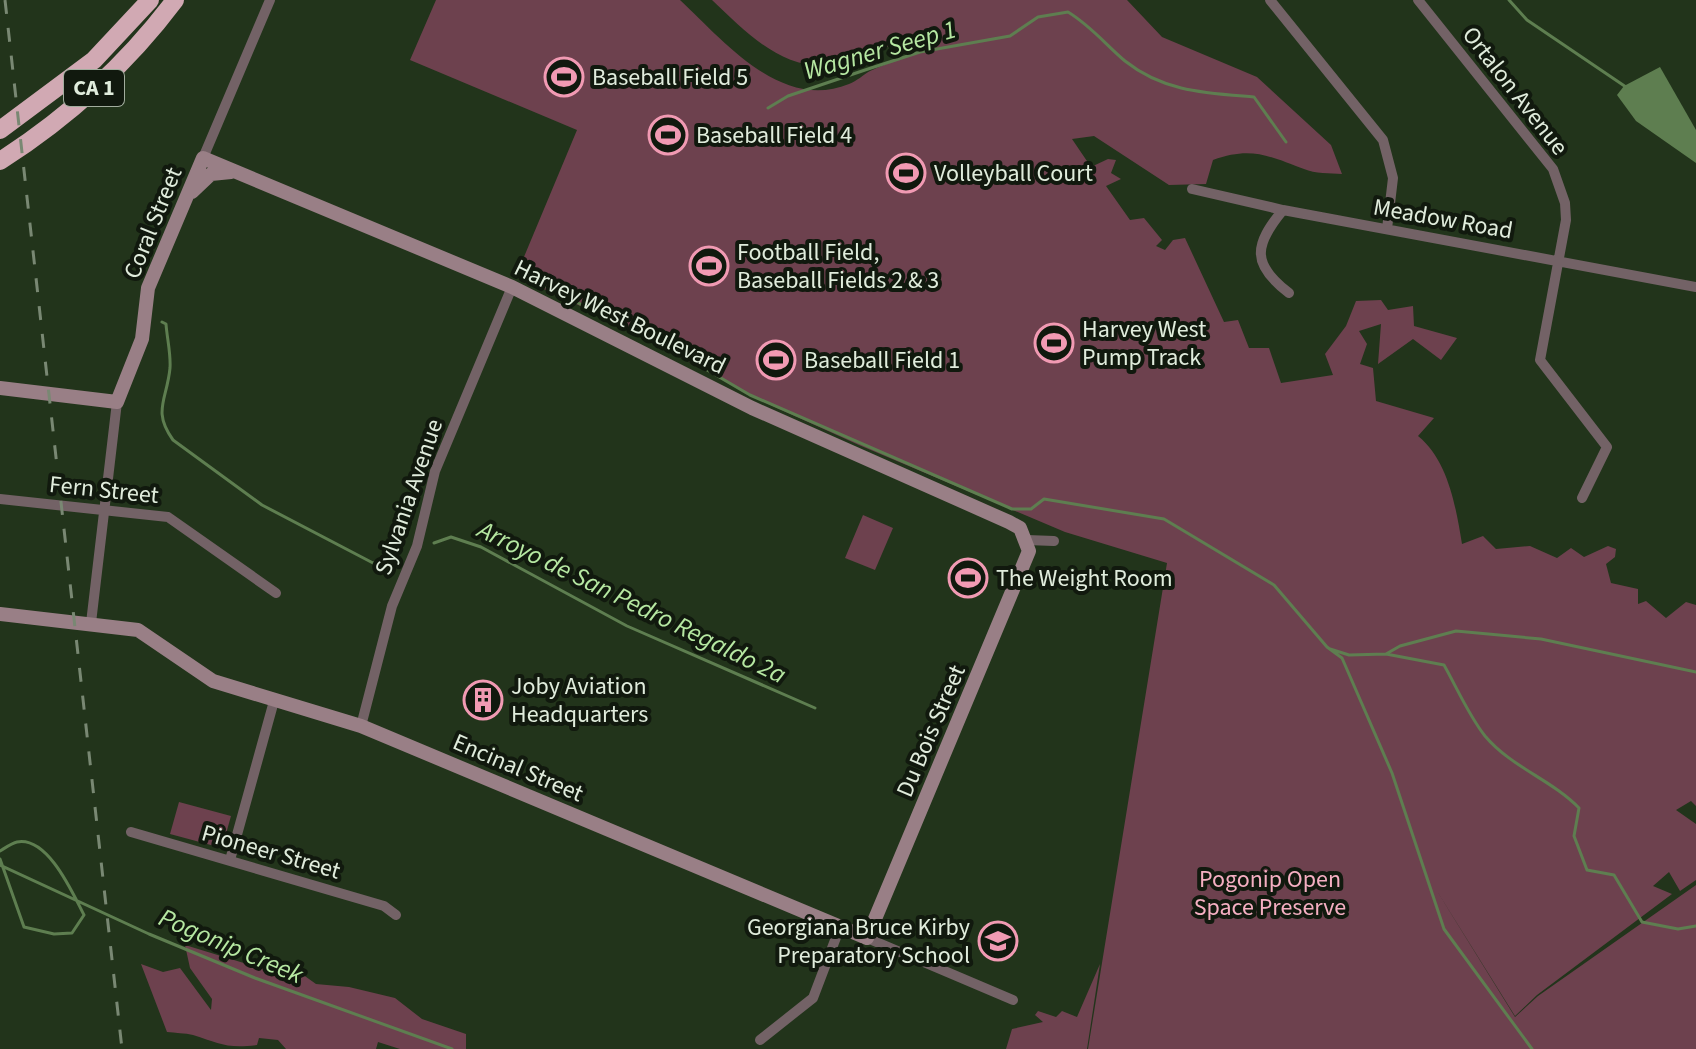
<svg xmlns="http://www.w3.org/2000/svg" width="1696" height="1049" viewBox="0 0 1696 1049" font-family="'Source Sans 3',sans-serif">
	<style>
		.green { fill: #6d414e }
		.water { fill: #5e7e50 }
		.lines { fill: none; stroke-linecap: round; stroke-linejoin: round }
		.stream { stroke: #5e7e50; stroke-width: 3 }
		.street { stroke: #736266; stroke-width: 10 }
		.secondary { stroke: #997f86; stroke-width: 14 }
		.highway { stroke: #d1a9b3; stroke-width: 18 }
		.rail { stroke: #798873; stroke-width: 3; stroke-dasharray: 14 14; stroke-linecap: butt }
		.labels { text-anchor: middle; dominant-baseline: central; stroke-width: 8; stroke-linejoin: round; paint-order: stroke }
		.shield { fill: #11190e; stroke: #a2ad9e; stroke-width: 2 }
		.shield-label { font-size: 22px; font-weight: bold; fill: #e0ecdc }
		.poi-label { font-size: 24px; fill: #e0ecdc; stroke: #11190e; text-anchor: start }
		.street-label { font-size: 24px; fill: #e0ecdc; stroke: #11190e }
		.park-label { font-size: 24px; fill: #f5afc2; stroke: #11190e }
		.water-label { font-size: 26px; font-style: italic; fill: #b6e8a2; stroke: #11190e }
	</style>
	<rect width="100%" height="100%" fill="#22341b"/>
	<path class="green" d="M 436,0 L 680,0 C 723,40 781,112 849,84 C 857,81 863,75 870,71 C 891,61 913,55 934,46 L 938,31 C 908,36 884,49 857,59 C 794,83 753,39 712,0 L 1127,0 L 1162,37 L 1257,77 L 1331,145 L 1342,174 C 1330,173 1315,174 1304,169 C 1269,156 1251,146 1213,160 L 1206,184 L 1169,185 L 1094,136 L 1072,139 L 1091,167 L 1108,159 L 1116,160 L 1111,173 L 1121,179 L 1106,186 L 1130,220 L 1144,218 L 1162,240 L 1156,246 L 1165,250 L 1173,240 L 1185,238 L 1224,322 L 1238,320 L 1249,348 L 1269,348 L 1281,383 L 1333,375 L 1325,354 L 1346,326 L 1356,301 L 1381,300 L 1388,310 L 1413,306 L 1414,326 L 1457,338 L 1441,360 L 1413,339 L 1378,364 L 1381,324 L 1359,331 L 1367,344 L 1360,364 L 1373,368 L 1376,401 L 1434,418 L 1418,436 C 1448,460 1456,507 1462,544 L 1483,536 L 1496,549 L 1530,546 L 1557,558 L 1571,548 L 1584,557 L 1608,546 L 1616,549 L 1615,557 L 1606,564 L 1611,583 L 1638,589 L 1638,604 L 1646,601 L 1666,618 L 1686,602 L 1696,605 L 1696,806 L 1691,801 L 1676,810 L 1696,824 L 1696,880 L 1680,891 L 1669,872 L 1653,886 L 1672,894 L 1537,995 L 1515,1016 L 1435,888 L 1515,1017 L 1538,996 L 1696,885 L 1696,1049 L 1088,1049 L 1167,563 L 1065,532 L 859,445 L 764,402 L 621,325 L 516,276 L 577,130 L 410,60 Z
		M 863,515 L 893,528 L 875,570 L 845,558 Z
		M 179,802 L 231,816 L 222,848 L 170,834 Z
		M 185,945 L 267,970 L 275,962 L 295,969 L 316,984 L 349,987 L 395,998 L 422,1019 L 466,1034 L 466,1049 L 400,1049 L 378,1042 L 376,1049 L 286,1049 L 278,1040 L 259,1038 L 257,1045 C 226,1049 219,1043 193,1035 C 185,1033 175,1033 167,1032 L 141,964 L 163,972 L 180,968 L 211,1010 L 212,999 L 190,968 Z
		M 1100,964 L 1087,1049 L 1006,1049 L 1012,1029 L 1043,1022 L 1035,1015 L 1038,1011 L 1056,1017 L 1062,1011 L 1077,1017 Z"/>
	<path class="water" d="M 1660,67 L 1696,130 L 1696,163 L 1636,121 L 1617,95 L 1624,86 Z"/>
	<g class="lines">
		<path class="stream" d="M 1509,0 L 1527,20 L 1626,87
			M 768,108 L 788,96 L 868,69 L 920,52 L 1010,36 L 1038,17 L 1068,12 C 1091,26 1105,44 1125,61 C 1164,92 1206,93 1254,97 L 1286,142
			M 521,274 L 685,357 L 750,395 L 1012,509 L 1031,509 L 1044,499 L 1164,519 L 1274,585 L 1327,647 L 1342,658 L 1392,773 L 1444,929 L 1532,1049
			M 162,322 L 166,324 C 167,338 171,354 170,368 C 167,400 152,411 173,440 L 262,505 L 373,563 L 395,556
			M 434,543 L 451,537 L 481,547 L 627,626 L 815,708
			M 1330,649 L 1349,655 L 1386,654 L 1400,646 L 1456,631 L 1541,639 L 1696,672
			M 1386,654 L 1444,665 C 1457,688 1469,716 1485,736 C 1511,767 1552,780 1579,808 L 1574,836 L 1587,870 L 1614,875 L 1642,922 L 1678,929 L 1696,926
			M 0,851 C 5,848 12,843 17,842 C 48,836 73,894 84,915 L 72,933 L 54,934 L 24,927 L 0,859
			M 0,865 L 149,934 L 255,978 L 452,1049"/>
		<path class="street" d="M 1270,0 L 1383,140 L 1393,178 L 1387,229
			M 1418,0 L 1553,169 L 1565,203 L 1566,220 L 1540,360 L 1607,447 L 1582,498
			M 203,158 L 270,0
			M 1192,189 L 1283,210 L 1696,287
			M 1283,210 C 1254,245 1251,264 1289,293
			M 0,499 L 168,517 L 276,593
			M 1027,540 L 1054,541
			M 91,623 L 117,402
			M 361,726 L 392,606 L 417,546 L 435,471 L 512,287
			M 131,832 L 384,906 L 396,915
			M 230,860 L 274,701
			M 867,938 L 1013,1000
			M 760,1040 L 813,998 L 840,927"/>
		<path class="secondary" d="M 192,192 L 211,174 L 231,172
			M 0,388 L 117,402 L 142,339 L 148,288 L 203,158 L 512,287 L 752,408 L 1009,522 L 1020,528 L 1029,551 L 867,938 L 361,726 L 213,681 L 138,630 L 0,614"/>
		<path class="highway" d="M 0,130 L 94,60 L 150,0
			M 0,161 C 67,118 127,64 175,0"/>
		<path class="rail" d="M 5,0 L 122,1049"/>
	</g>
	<defs>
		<symbol id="stadium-ring" viewBox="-11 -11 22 22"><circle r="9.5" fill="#11190e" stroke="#f19ab3" stroke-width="1.5"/><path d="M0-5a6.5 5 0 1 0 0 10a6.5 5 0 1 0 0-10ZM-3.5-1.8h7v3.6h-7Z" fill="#f19ab3"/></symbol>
		<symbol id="building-ring" viewBox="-11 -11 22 22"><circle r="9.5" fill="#11190e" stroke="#f19ab3" stroke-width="1.5"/><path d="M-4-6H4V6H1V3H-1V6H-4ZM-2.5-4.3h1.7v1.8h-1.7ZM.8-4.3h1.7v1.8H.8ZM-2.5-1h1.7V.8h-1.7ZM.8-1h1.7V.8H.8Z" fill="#f19ab3"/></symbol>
		<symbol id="school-ring" viewBox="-11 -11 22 22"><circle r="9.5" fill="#11190e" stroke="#f19ab3" stroke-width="1.5"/><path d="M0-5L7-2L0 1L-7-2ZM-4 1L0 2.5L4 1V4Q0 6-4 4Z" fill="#f19ab3"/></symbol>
	</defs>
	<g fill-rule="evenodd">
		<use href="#stadium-ring" x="542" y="55" width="44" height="44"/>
		<use href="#stadium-ring" x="646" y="113" width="44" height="44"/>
		<use href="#stadium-ring" x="884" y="151" width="44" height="44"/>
		<use href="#stadium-ring" x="687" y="244" width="44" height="44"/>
		<use href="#stadium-ring" x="1032" y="321" width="44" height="44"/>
		<use href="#stadium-ring" x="754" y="338" width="44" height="44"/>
		<use href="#stadium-ring" x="946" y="556" width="44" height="44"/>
		<use href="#building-ring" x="461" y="678" width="44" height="44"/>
		<use href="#school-ring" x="976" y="919" width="44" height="44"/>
	</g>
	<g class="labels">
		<rect class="shield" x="64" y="70" width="60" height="36" rx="6"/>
		<g class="shield-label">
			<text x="94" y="88">CA 1</text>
		</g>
		<g class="poi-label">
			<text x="592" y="77">Baseball Field 5</text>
			<text x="696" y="135">Baseball Field 4</text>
			<text x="934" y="173">Volleyball Court</text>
			<text x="737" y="252">Football Field,<tspan x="737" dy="28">Baseball Fields 2 &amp; 3</tspan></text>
			<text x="1082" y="329">Harvey West<tspan x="1082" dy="28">Pump Track</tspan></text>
			<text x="804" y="360">Baseball Field 1</text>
			<text x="996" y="578">The Weight Room</text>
			<text x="511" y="686">Joby Aviation<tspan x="511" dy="28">Headquarters</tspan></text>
			<text x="970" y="927" text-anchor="end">Georgiana Bruce Kirby<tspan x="970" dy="28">Preparatory School</tspan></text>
		</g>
		<g class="street-label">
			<text transform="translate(1515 91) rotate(52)">Ortalon Avenue</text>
			<text transform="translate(1443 219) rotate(10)">Meadow Road</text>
			<text transform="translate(153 223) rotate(-68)">Coral Street</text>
			<text transform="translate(620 317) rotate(26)">Harvey West Boulevard</text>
			<text transform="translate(104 490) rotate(6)">Fern Street</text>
			<text transform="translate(409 497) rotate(-71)">Sylvania Avenue</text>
			<text transform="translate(931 731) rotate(-67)">Du Bois Street</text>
			<text transform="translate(518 768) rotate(23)">Encinal Street</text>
			<text transform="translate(271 852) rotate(16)">Pioneer Street</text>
		</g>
		<g class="park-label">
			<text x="1270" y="879">Pogonip Open<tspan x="1270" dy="28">Space Preserve</tspan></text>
		</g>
		<g class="water-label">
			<text transform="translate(880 50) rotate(-16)">Wagner Seep 1</text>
			<text transform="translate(632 602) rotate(26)">Arroyo de San Pedro Regaldo 2a</text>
			<text transform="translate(231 946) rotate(23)">Pogonip Creek</text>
		</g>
	</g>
</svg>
